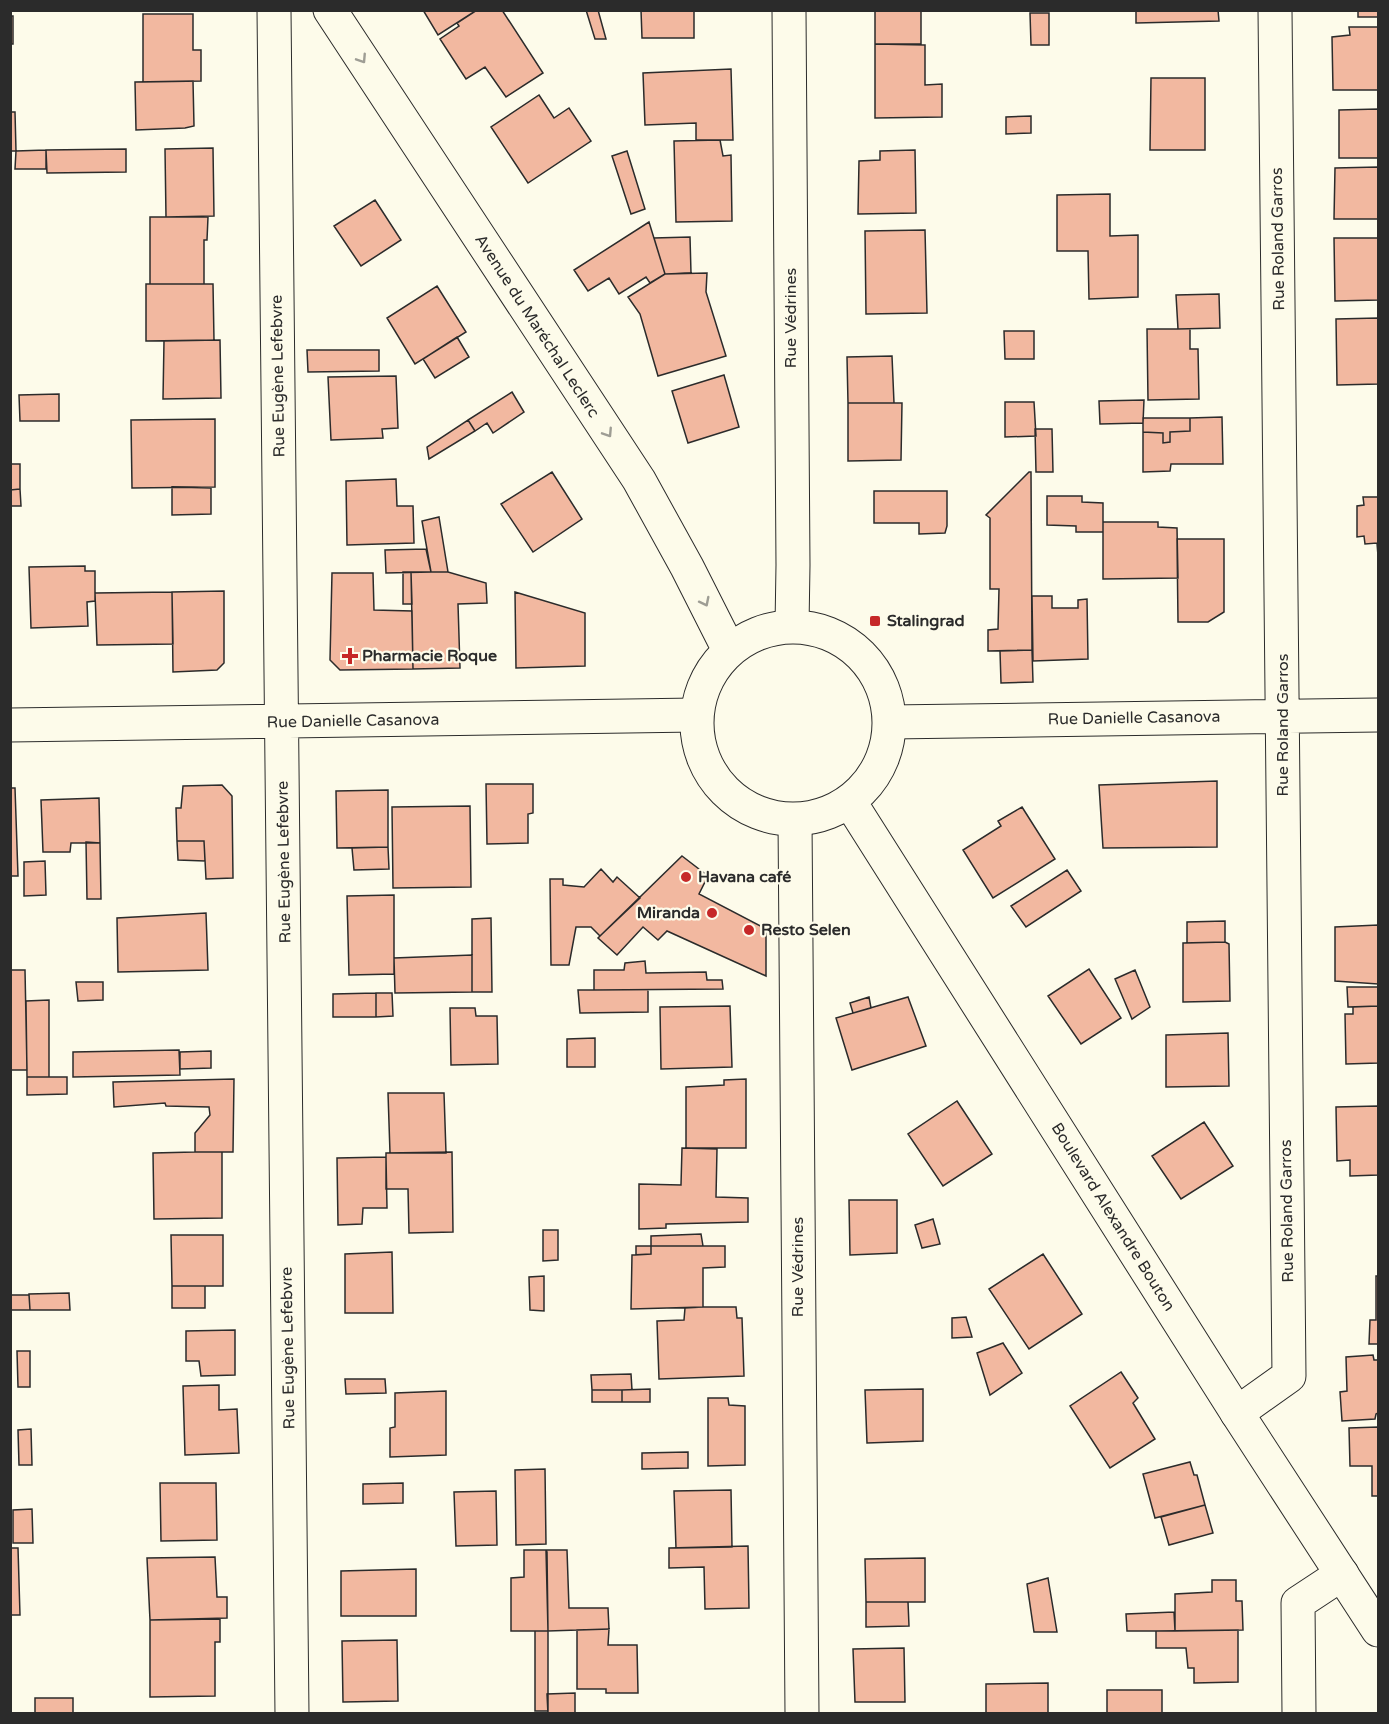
<svg xmlns="http://www.w3.org/2000/svg" width="1389" height="1724" viewBox="0 0 1389 1724" font-family="'Varela Round',sans-serif">
	<style>
		.building { fill: #f2b8a0; stroke: #2b2b2b; stroke-width: 1.5 }
		.lines { fill: none; stroke-linecap: round; stroke-linejoin: round }
		.minor-casing { stroke: #2b2b2b; stroke-width: 35 }
		.tertiary-casing { stroke: #2b2b2b; stroke-width: 35 }
		.minor { stroke: #fdfbea; stroke-width: 33 }
		.tertiary { stroke: #fdfbea; stroke-width: 33 }
		.oneway { stroke: #9e9d94 }
		.poi-dot { fill: #c62828; stroke: #fdfbea; stroke-width: 2 }
		.labels { text-anchor: middle; dominant-baseline: central; stroke-width: 4.5; stroke-linejoin: round; paint-order: stroke }
		.street-label { font-size: 16px; fill: #2b2b2b; stroke: #fdfbea }
		.poi-label { font-size: 16px; font-weight: bold; fill: #2b2b2b; stroke: #fdfbea; text-anchor: start }
	</style>
	<rect width="100%" height="100%" fill="#fdfbea"/>
	<path class="building" d="M 423,10 L 477,10 L 438,35 Z
		M 477,10 L 502,10 L 543,73 L 506,97 L 485,67 L 466,79 L 440,39 L 459,26 L 457,23 Z
		M 586,10 L 598,10 L 606,39 L 595,39 Z
		M 641,10 L 694,10 L 694,38 L 642,38 Z
		M 875,10 L 921,10 L 921,44 L 875,44 Z
		M 1136,10 L 1218,10 L 1219,21 L 1136,23 Z
		M 1358,10 L 1378,10 L 1378,17 L 1358,17 Z
		M 1030,13 L 1049,13 L 1049,45 L 1031,45 Z
		M 143,14 L 193,14 L 193,50 L 201,50 L 201,81 L 143,82 Z
		M 10,16 L 13,16 L 13,44 L 10,44 Z
		M 1349,27 L 1378,27 L 1378,90 L 1333,90 L 1332,37 L 1350,35 Z
		M 875,44 L 925,45 L 925,85 L 942,84 L 942,117 L 875,118 Z
		M 731,69 L 733,140 L 696,140 L 696,123 L 645,125 L 643,73 Z
		M 1151,78 L 1205,78 L 1205,150 L 1150,150 Z
		M 193,81 L 194,126 L 185,128 L 136,130 L 135,82 Z
		M 539,95 L 554,118 L 569,108 L 591,141 L 528,183 L 491,127 Z
		M 1378,109 L 1378,158 L 1339,158 L 1339,110 Z
		M 10,112 L 15,112 L 16,151 L 10,151 Z
		M 1031,116 L 1031,133 L 1006,134 L 1006,117 Z
		M 720,140 L 723,156 L 731,155 L 732,221 L 676,222 L 674,141 Z
		M 213,148 L 214,216 L 166,217 L 165,149 Z
		M 126,149 L 126,172 L 47,173 L 46,150 Z
		M 46,150 L 46,169 L 15,169 L 16,151 Z
		M 915,150 L 916,213 L 858,214 L 859,161 L 880,160 L 880,151 Z
		M 627,151 L 645,209 L 631,214 L 612,156 Z
		M 1378,167 L 1378,219 L 1334,219 L 1335,168 Z
		M 1110,194 L 1110,236 L 1138,235 L 1138,297 L 1089,299 L 1088,251 L 1057,251 L 1057,195 Z
		M 375,200 L 401,240 L 361,266 L 334,226 Z
		M 150,217 L 208,217 L 207,240 L 204,240 L 204,284 L 150,284 Z
		M 649,222 L 665,274 L 650,283 L 646,277 L 619,294 L 609,278 L 588,291 L 574,270 Z
		M 925,230 L 927,313 L 866,314 L 865,231 Z
		M 690,237 L 691,273 L 665,274 L 654,238 Z
		M 1334,238 L 1378,238 L 1378,300 L 1335,301 Z
		M 707,273 L 706,292 L 726,356 L 658,376 L 640,314 L 628,297 L 665,274 Z
		M 146,284 L 213,284 L 214,340 L 146,341 Z
		M 437,286 L 466,332 L 415,364 L 387,318 Z
		M 1219,294 L 1220,328 L 1178,329 L 1176,295 Z
		M 1378,318 L 1378,384 L 1337,385 L 1336,319 Z
		M 1147,329 L 1190,329 L 1190,349 L 1198,349 L 1199,399 L 1148,400 Z
		M 1004,331 L 1034,331 L 1034,359 L 1005,359 Z
		M 457,337 L 469,357 L 435,378 L 423,359 Z
		M 220,340 L 221,398 L 163,399 L 164,341 Z
		M 307,350 L 379,350 L 379,371 L 308,372 Z
		M 892,356 L 894,403 L 848,403 L 847,357 Z
		M 724,375 L 739,427 L 688,443 L 672,391 Z
		M 396,376 L 398,428 L 382,429 L 383,438 L 331,440 L 328,377 Z
		M 512,392 L 524,412 L 493,433 L 487,423 L 475,431 L 468,420 Z
		M 59,394 L 59,421 L 20,421 L 19,395 Z
		M 1144,400 L 1143,423 L 1100,424 L 1099,401 Z
		M 1005,402 L 1034,402 L 1036,436 L 1005,437 Z
		M 848,403 L 902,403 L 901,460 L 848,461 Z
		M 1222,417 L 1223,464 L 1171,464 L 1170,471 L 1143,472 L 1143,432 L 1163,433 L 1163,443 L 1170,442 L 1170,432 L 1190,431 L 1190,418 Z
		M 1143,418 L 1190,418 L 1190,431 L 1170,432 L 1170,442 L 1163,443 L 1163,433 L 1143,432 Z
		M 215,419 L 215,487 L 132,488 L 131,420 Z
		M 468,420 L 475,431 L 429,459 L 427,447 Z
		M 1035,429 L 1052,429 L 1053,472 L 1036,472 Z
		M 10,464 L 20,464 L 20,489 L 10,490 Z
		M 552,472 L 582,519 L 533,552 L 501,504 Z
		M 1029,472 L 1031,472 L 1032,650 L 988,651 L 988,630 L 998,629 L 999,589 L 990,589 L 990,518 L 986,515 Z
		M 396,479 L 397,506 L 413,506 L 414,543 L 347,545 L 346,481 Z
		M 172,487 L 211,488 L 211,514 L 172,515 Z
		M 20,489 L 21,506 L 10,506 L 10,490 Z
		M 874,491 L 947,491 L 947,526 L 945,533 L 919,534 L 919,523 L 874,523 Z
		M 1047,496 L 1082,496 L 1082,502 L 1103,503 L 1103,532 L 1076,532 L 1076,526 L 1047,525 Z
		M 1363,497 L 1378,497 L 1378,556 L 1377,543 L 1365,544 L 1364,536 L 1357,537 L 1357,506 L 1364,505 Z
		M 439,517 L 448,572 L 431,572 L 422,521 Z
		M 1103,522 L 1158,522 L 1158,527 L 1177,528 L 1178,578 L 1103,579 Z
		M 1177,539 L 1224,539 L 1224,612 L 1208,622 L 1178,622 Z
		M 426,549 L 431,572 L 386,573 L 385,550 Z
		M 85,566 L 85,571 L 95,571 L 95,601 L 87,602 L 88,626 L 31,628 L 29,567 Z
		M 403,572 L 411,572 L 412,604 L 403,604 Z
		M 411,572 L 448,572 L 486,583 L 487,603 L 458,604 L 460,668 L 413,669 Z
		M 332,573 L 373,573 L 374,610 L 412,611 L 413,669 L 340,670 L 330,660 Z
		M 224,591 L 224,663 L 217,670 L 173,672 L 172,592 Z
		M 172,592 L 173,644 L 97,645 L 95,593 Z
		M 515,592 L 585,613 L 585,666 L 516,668 Z
		M 1032,596 L 1052,596 L 1052,608 L 1078,608 L 1078,600 L 1087,599 L 1088,659 L 1033,661 Z
		M 1032,650 L 1033,682 L 1001,683 L 1000,651 Z
		M 1217,781 L 1217,847 L 1103,848 L 1099,785 Z
		M 486,784 L 533,784 L 533,813 L 528,814 L 528,843 L 487,844 Z
		M 222,785 L 232,796 L 233,878 L 206,879 L 204,841 L 177,841 L 176,808 L 181,808 L 183,786 Z
		M 10,788 L 15,788 L 18,876 L 10,876 Z
		M 388,790 L 388,847 L 337,848 L 336,791 Z
		M 99,798 L 100,843 L 71,843 L 70,852 L 43,852 L 41,800 Z
		M 470,806 L 471,887 L 393,888 L 392,807 Z
		M 1022,807 L 1055,859 L 993,898 L 963,850 L 1001,826 L 998,821 Z
		M 177,841 L 204,841 L 205,861 L 178,860 Z
		M 86,842 L 100,843 L 101,899 L 87,899 Z
		M 388,847 L 389,869 L 354,870 L 352,848 Z
		M 682,856 L 708,876 L 699,894 L 766,929 L 766,976 L 667,931 L 658,940 L 643,927 L 617,955 L 598,938 Z
		M 45,861 L 46,895 L 24,896 L 24,862 Z
		M 601,869 L 613,882 L 617,877 L 640,898 L 600,936 L 591,927 L 576,927 L 569,965 L 551,965 L 550,879 L 563,879 L 563,885 L 584,887 Z
		M 1067,870 L 1081,891 L 1026,927 L 1011,906 Z
		M 394,895 L 394,974 L 349,975 L 347,896 Z
		M 206,913 L 208,970 L 118,972 L 117,918 Z
		M 491,918 L 492,992 L 472,992 L 472,919 Z
		M 1225,921 L 1225,942 L 1187,943 L 1187,922 Z
		M 1378,925 L 1378,984 L 1335,981 L 1335,927 Z
		M 1225,942 L 1229,944 L 1230,1001 L 1183,1002 L 1183,943 Z
		M 472,955 L 472,992 L 395,993 L 394,958 Z
		M 645,961 L 646,973 L 706,972 L 707,980 L 722,980 L 723,989 L 594,990 L 594,970 L 624,970 L 625,963 Z
		M 1089,969 L 1121,1018 L 1081,1044 L 1048,996 Z
		M 10,970 L 25,970 L 27,1070 L 10,1070 Z
		M 1135,970 L 1150,1007 L 1132,1019 L 1115,979 Z
		M 76,982 L 103,982 L 103,1000 L 78,1001 Z
		M 1347,987 L 1378,987 L 1378,1006 L 1348,1007 Z
		M 578,990 L 648,990 L 648,1012 L 580,1013 Z
		M 376,993 L 376,1017 L 333,1017 L 333,994 Z
		M 376,993 L 392,993 L 393,1016 L 376,1017 Z
		M 869,997 L 871,1008 L 853,1013 L 850,1003 Z
		M 908,997 L 926,1046 L 852,1070 L 836,1018 Z
		M 49,1000 L 49,1077 L 27,1077 L 26,1001 Z
		M 730,1006 L 732,1067 L 661,1069 L 660,1007 Z
		M 1378,1006 L 1378,1063 L 1346,1064 L 1345,1014 L 1353,1014 L 1353,1007 Z
		M 450,1008 L 475,1008 L 476,1016 L 497,1016 L 498,1064 L 451,1065 Z
		M 1228,1033 L 1229,1086 L 1166,1087 L 1166,1035 Z
		M 595,1038 L 595,1067 L 567,1067 L 567,1039 Z
		M 179,1050 L 180,1075 L 73,1077 L 73,1052 Z
		M 211,1051 L 211,1068 L 180,1069 L 180,1052 Z
		M 27,1077 L 67,1077 L 67,1094 L 27,1095 Z
		M 234,1079 L 233,1152 L 195,1152 L 195,1133 L 210,1115 L 209,1107 L 166,1106 L 165,1103 L 114,1107 L 113,1082 Z
		M 746,1079 L 746,1148 L 686,1148 L 686,1087 L 724,1085 L 724,1080 Z
		M 388,1093 L 444,1093 L 446,1153 L 390,1153 Z
		M 957,1101 L 992,1154 L 943,1186 L 908,1134 Z
		M 1378,1106 L 1378,1175 L 1350,1176 L 1350,1160 L 1337,1161 L 1336,1107 Z
		M 1204,1122 L 1233,1166 L 1181,1199 L 1152,1156 Z
		M 682,1148 L 717,1149 L 716,1197 L 748,1198 L 748,1222 L 666,1224 L 666,1228 L 639,1229 L 639,1184 L 681,1185 Z
		M 195,1152 L 222,1152 L 222,1218 L 154,1219 L 153,1153 Z
		M 452,1152 L 453,1232 L 409,1233 L 408,1189 L 386,1189 L 386,1153 Z
		M 386,1157 L 387,1208 L 363,1208 L 362,1224 L 338,1225 L 337,1158 Z
		M 849,1200 L 897,1200 L 897,1253 L 850,1255 Z
		M 933,1219 L 940,1244 L 922,1248 L 915,1225 Z
		M 543,1230 L 558,1230 L 558,1260 L 543,1261 Z
		M 701,1234 L 703,1246 L 651,1246 L 651,1236 Z
		M 171,1235 L 223,1235 L 223,1286 L 172,1286 Z
		M 636,1246 L 651,1246 L 651,1254 L 636,1255 Z
		M 651,1246 L 725,1246 L 725,1267 L 703,1268 L 703,1307 L 631,1309 L 632,1255 L 651,1254 Z
		M 392,1252 L 393,1313 L 345,1313 L 345,1254 Z
		M 1043,1254 L 1082,1314 L 1029,1349 L 989,1289 Z
		M 544,1276 L 544,1311 L 530,1310 L 529,1277 Z
		M 1376,1276 L 1378,1276 L 1378,1344 L 1369,1344 L 1370,1320 L 1376,1320 Z
		M 172,1286 L 205,1286 L 205,1308 L 172,1308 Z
		M 69,1293 L 70,1310 L 30,1310 L 29,1294 Z
		M 10,1295 L 29,1295 L 30,1310 L 10,1310 Z
		M 703,1307 L 736,1307 L 737,1318 L 742,1318 L 744,1376 L 659,1379 L 657,1321 L 684,1320 L 685,1308 Z
		M 966,1317 L 972,1337 L 952,1338 L 952,1318 Z
		M 235,1330 L 235,1375 L 201,1376 L 199,1361 L 186,1361 L 186,1331 Z
		M 1003,1343 L 1022,1373 L 990,1395 L 977,1353 Z
		M 17,1351 L 30,1351 L 30,1387 L 18,1387 Z
		M 1373,1355 L 1374,1360 L 1378,1360 L 1378,1413 L 1376,1414 L 1375,1419 L 1342,1421 L 1340,1392 L 1347,1391 L 1346,1357 Z
		M 1121,1372 L 1138,1398 L 1133,1403 L 1155,1439 L 1110,1468 L 1070,1406 Z
		M 631,1374 L 632,1390 L 592,1390 L 591,1375 Z
		M 345,1379 L 385,1379 L 386,1393 L 346,1394 Z
		M 219,1385 L 219,1410 L 237,1409 L 239,1453 L 185,1455 L 183,1386 Z
		M 650,1389 L 650,1402 L 622,1402 L 622,1390 Z
		M 923,1389 L 923,1441 L 867,1443 L 865,1390 Z
		M 592,1390 L 622,1390 L 622,1402 L 592,1402 Z
		M 446,1391 L 446,1455 L 390,1457 L 390,1428 L 395,1427 L 395,1393 Z
		M 708,1398 L 728,1398 L 729,1405 L 745,1406 L 745,1465 L 708,1466 Z
		M 1378,1427 L 1378,1496 L 1372,1496 L 1372,1466 L 1350,1466 L 1349,1428 Z
		M 31,1429 L 32,1465 L 19,1465 L 18,1430 Z
		M 688,1452 L 688,1468 L 642,1469 L 642,1453 Z
		M 1190,1462 L 1194,1475 L 1197,1475 L 1205,1505 L 1155,1518 L 1143,1474 Z
		M 545,1469 L 546,1544 L 516,1545 L 515,1470 Z
		M 160,1483 L 216,1483 L 217,1540 L 161,1541 Z
		M 403,1483 L 403,1503 L 363,1504 L 363,1484 Z
		M 731,1490 L 732,1547 L 676,1548 L 674,1491 Z
		M 496,1491 L 497,1545 L 456,1546 L 454,1492 Z
		M 1205,1505 L 1213,1533 L 1169,1545 L 1161,1517 Z
		M 32,1509 L 33,1543 L 13,1543 L 13,1510 Z
		M 748,1546 L 749,1608 L 705,1609 L 704,1567 L 669,1568 L 669,1548 Z
		M 10,1548 L 18,1548 L 20,1615 L 10,1615 Z
		M 524,1550 L 546,1550 L 547,1552 L 548,1631 L 511,1631 L 511,1578 L 524,1577 Z
		M 546,1550 L 567,1550 L 569,1608 L 608,1608 L 609,1629 L 548,1631 Z
		M 215,1557 L 217,1597 L 227,1597 L 227,1618 L 150,1620 L 147,1558 Z
		M 925,1558 L 925,1602 L 866,1602 L 865,1559 Z
		M 416,1569 L 416,1616 L 341,1616 L 341,1571 Z
		M 1048,1578 L 1057,1632 L 1034,1632 L 1027,1584 Z
		M 1212,1580 L 1236,1580 L 1236,1601 L 1242,1601 L 1243,1630 L 1175,1631 L 1175,1594 L 1212,1592 Z
		M 866,1602 L 908,1602 L 909,1626 L 866,1627 Z
		M 1174,1612 L 1175,1631 L 1127,1631 L 1126,1614 Z
		M 220,1619 L 220,1642 L 215,1642 L 215,1696 L 150,1697 L 150,1620 Z
		M 609,1629 L 608,1645 L 637,1645 L 638,1693 L 606,1693 L 606,1689 L 577,1689 L 577,1630 Z
		M 1238,1630 L 1238,1682 L 1194,1683 L 1194,1668 L 1188,1668 L 1186,1648 L 1156,1648 L 1156,1631 Z
		M 535,1631 L 548,1631 L 548,1711 L 535,1711 Z
		M 397,1640 L 398,1701 L 343,1702 L 342,1641 Z
		M 904,1648 L 905,1702 L 855,1702 L 853,1649 Z
		M 1048,1683 L 1048,1714 L 986,1714 L 986,1684 Z
		M 1107,1690 L 1162,1690 L 1162,1713 L 1107,1714 Z
		M 575,1693 L 575,1714 L 548,1714 L 547,1694 Z
		M 35,1698 L 73,1698 L 73,1714 L 35,1714 Z"/>
	<g class="lines">
		<defs>
			<path id="minor" d="M 274,10 L 292,1714
				M 789,10 L 793,565 L 792,626
				M 890,722 L 1378,715
				M 10,725 L 696,715
				M 795,820 L 802,1714
				M 1237,1413 L 1289,1376 L 1275,10
				M 1299,1714 L 1298,1603 L 1342,1574"/>
			<path id="tertiary" d="M 330,10 L 639,480 L 687,567 L 729,650
				M697 723a96 96 0 1 1 192 0a96 96 0 1 1-192 0Z
				M 850,802 L 1237,1413 L 1378,1630"/>
		</defs>
		<use href="#minor" class="minor-casing"/>
		<use href="#tertiary" class="tertiary-casing"/>
		<use href="#minor" class="minor"/>
		<use href="#tertiary" class="tertiary"/>
	</g>
	<defs><path id="oneway-chevron" d="M-2-3.5L2.5 0L-2 3.5" fill="none" stroke-width="1.6" stroke-linecap="round" stroke-linejoin="round" transform="scale(1.5)"/></defs>
	<g class="oneway">
		<use href="#oneway-chevron" transform="translate(362 59) rotate(57)"/>
		<use href="#oneway-chevron" transform="translate(608 433) rotate(57)"/>
		<use href="#oneway-chevron" transform="translate(705 602) rotate(63)"/>
	</g>
	<g class="poi-dot">
		<rect x="869" y="615" width="12" height="12" rx="3"/>
		<path d="M347 647h6v6h6v6h-6v6h-6v-6h-6v-6h6z"/>
		<circle cx="686" cy="877" r="6"/>
		<circle cx="712" cy="913" r="6"/>
		<circle cx="749" cy="930" r="6"/>
	</g>
	<g class="labels">
		<g class="street-label">
			<text transform="translate(1278 239) rotate(-91)">Rue Roland Garros</text>
			<text transform="translate(791 318) rotate(-90)">Rue Védrines</text>
			<text transform="translate(537 326) rotate(57)">Avenue du Maréchal Leclerc</text>
			<text transform="translate(278 376) rotate(-91)">Rue Eugène Lefebvre</text>
			<text transform="translate(1134 718) rotate(-1)">Rue Danielle Casanova</text>
			<text transform="translate(353 721) rotate(-1)">Rue Danielle Casanova</text>
			<text transform="translate(1283 725) rotate(-90)">Rue Roland Garros</text>
			<text transform="translate(284 862) rotate(-91)">Rue Eugène Lefebvre</text>
			<text transform="translate(1287 1211) rotate(-91)">Rue Roland Garros</text>
			<text transform="translate(1113 1217) rotate(58)">Boulevard Alexandre Bouton</text>
			<text transform="translate(798 1267) rotate(-90)">Rue Védrines</text>
			<text transform="translate(288 1348) rotate(-91)">Rue Eugène Lefebvre</text>
		</g>
		<g class="poi-label">
			<text x="887" y="621">Stalingrad</text>
			<text x="362" y="656">Pharmacie Roque</text>
			<text x="698" y="877">Havana café</text>
			<text x="700" y="913" text-anchor="end">Miranda</text>
			<text x="761" y="930">Resto Selen</text>
		</g>
	</g>
	<rect width="1389" height="1724" fill="none" stroke="#2b2b2b" stroke-width="24"/>
</svg>
